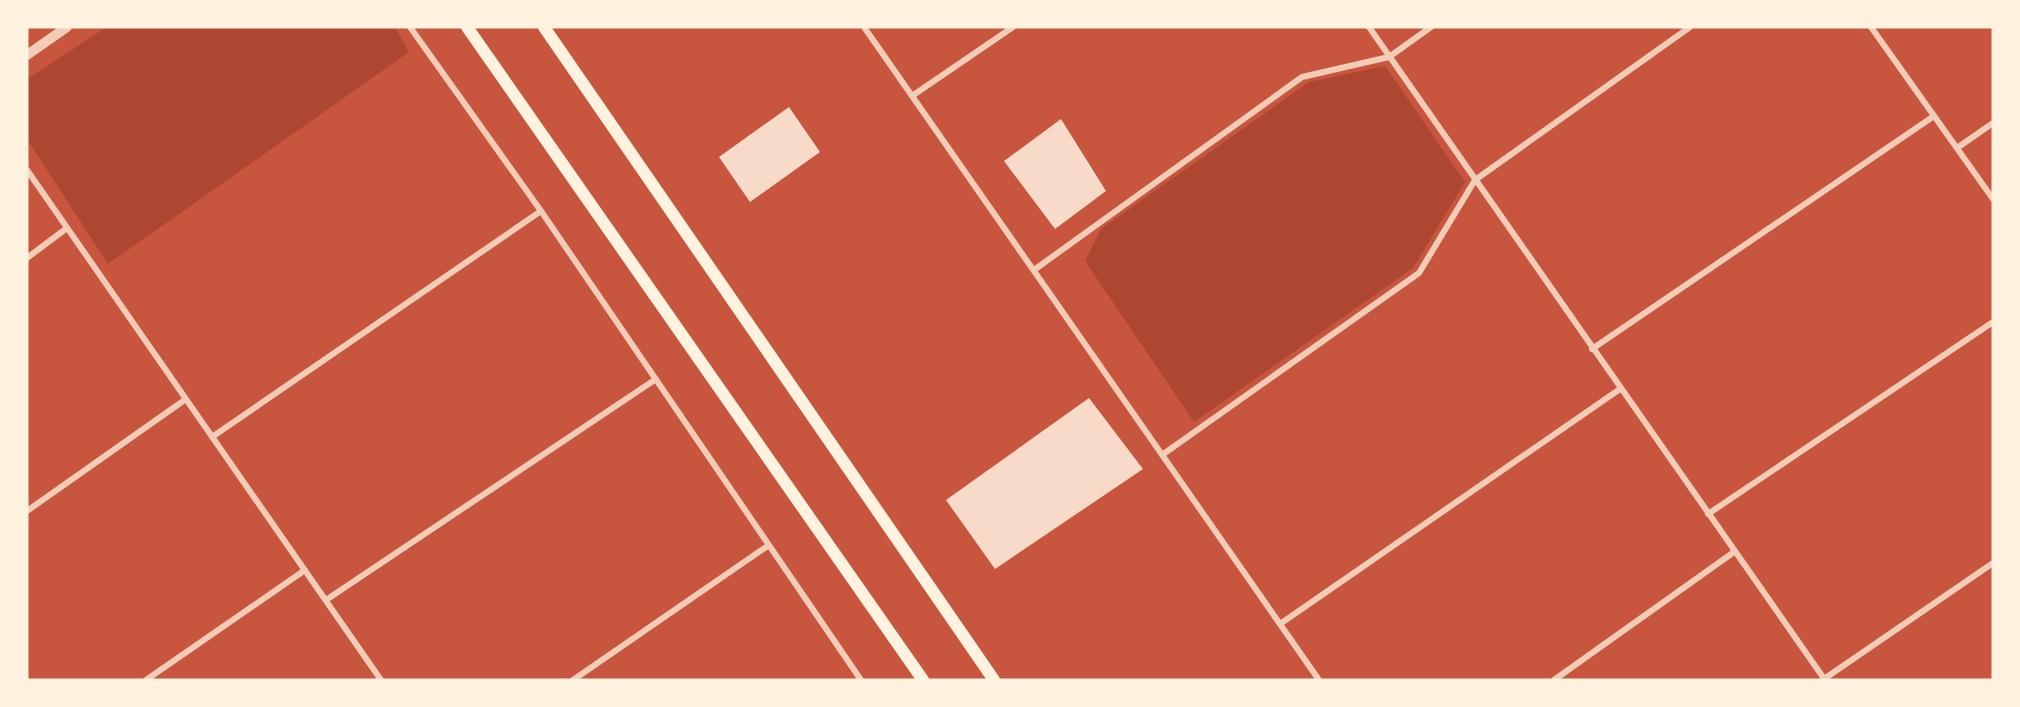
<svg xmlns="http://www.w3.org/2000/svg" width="2020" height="707" viewBox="0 0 2020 707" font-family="'PT Sans',sans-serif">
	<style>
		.green { fill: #ae4732 }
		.building { fill: #f7dbc8 }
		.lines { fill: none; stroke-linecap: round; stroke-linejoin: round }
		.minor { stroke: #f1ccb7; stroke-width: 6 }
		.tertiary { stroke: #f1ccb7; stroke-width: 10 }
		.secondary { stroke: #fff3e0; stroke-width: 12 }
	</style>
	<rect width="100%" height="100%" fill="#c8553d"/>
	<path class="green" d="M 107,27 L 395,27 L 409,52 L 108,264 L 27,139 L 27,79 Z
		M 1385,66 L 1465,182 L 1413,268 L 1194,422 L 1085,261 L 1101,229 L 1309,82 Z"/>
	<path class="building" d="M 789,107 L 820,152 L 750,202 L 719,157 Z
		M 1061,119 L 1106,191 L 1055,229 L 1004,161 Z
		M 1089,398 L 1143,469 L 995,569 L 946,500 Z"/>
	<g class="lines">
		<path class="minor" d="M 410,27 L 541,211 L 861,680
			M 864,27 L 1319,680
			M 1369,27 L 1825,680
			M 1871,27 L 1993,199
			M 912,96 L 1013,27
			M 1957,148 L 1993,123
			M 27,170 L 381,680
			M 27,258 L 67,228
			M 1034,270 L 1302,77 L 1389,57 L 1431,27
			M 1592,349 L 1934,116
			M 212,437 L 541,211
			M 1162,455 L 1419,273 L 1475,180 L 1690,27
			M 27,511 L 186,399
			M 1708,514 L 1993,322
			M 326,600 L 656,379
			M 1280,624 L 1620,389
			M 1824,679 L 1993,563
			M 146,680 L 305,570
			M 573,680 L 769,545
			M 1554,680 L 1734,552"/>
		<path class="tertiary" d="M 27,55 L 67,27"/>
		<path class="secondary" d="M 467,27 L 923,680
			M 544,27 L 994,680"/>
	</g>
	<rect width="2020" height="707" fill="none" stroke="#fff3e0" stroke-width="57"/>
</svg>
